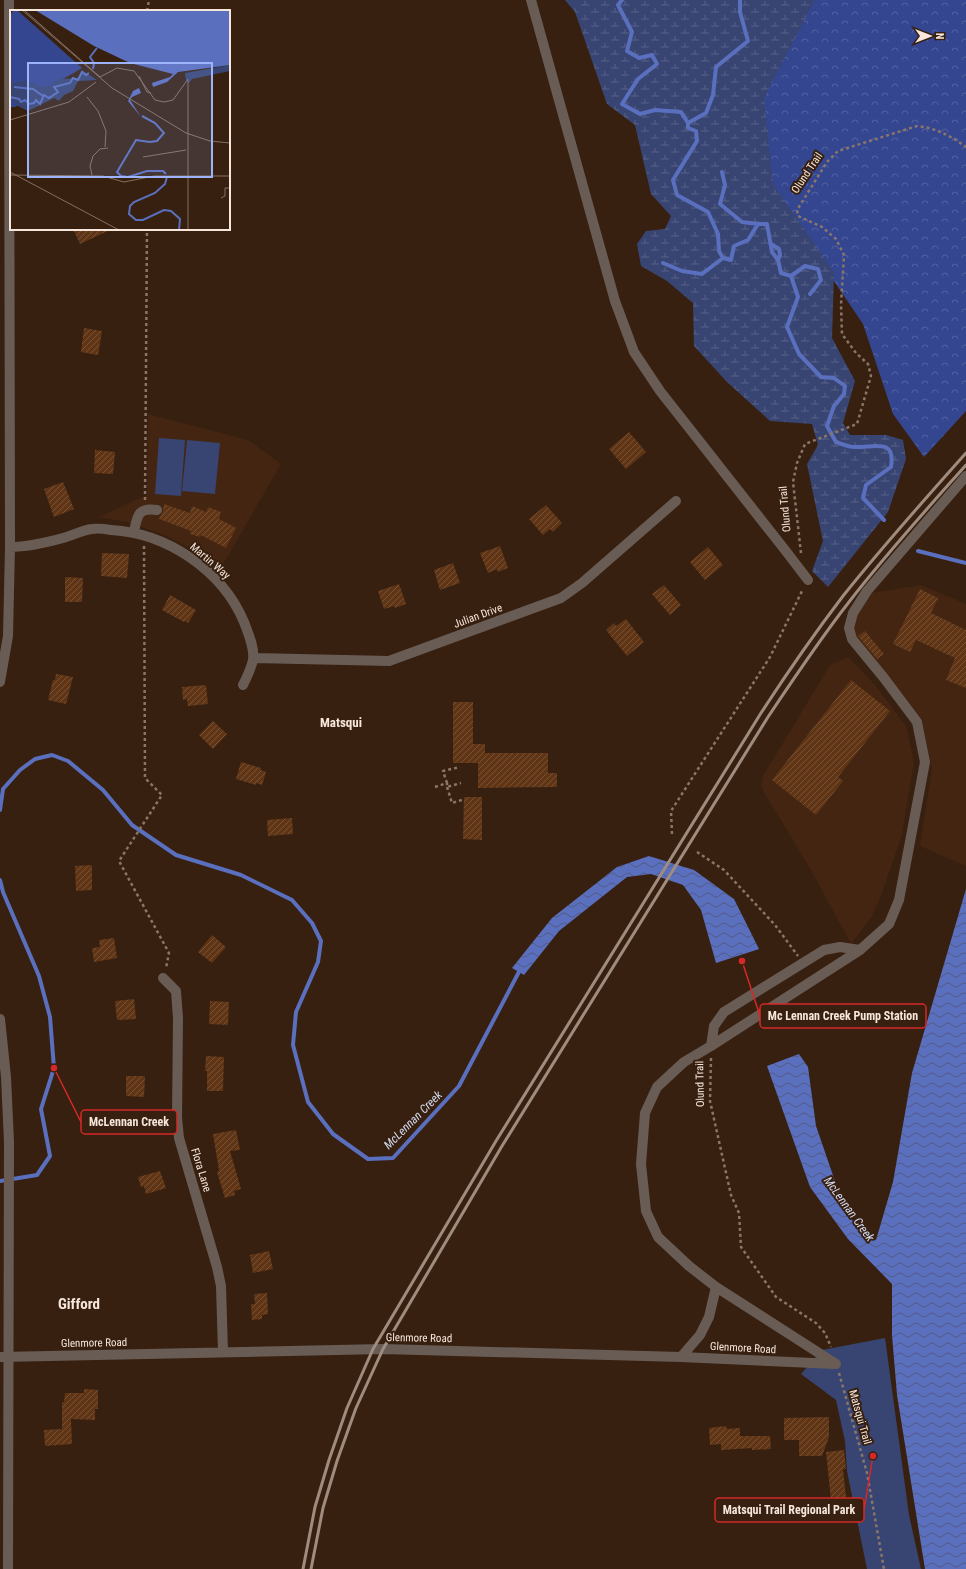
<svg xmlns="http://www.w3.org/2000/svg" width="966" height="1569" viewBox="0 0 966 1569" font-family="'Roboto Condensed',sans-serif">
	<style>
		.built { fill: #432512 }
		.green { fill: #384573 }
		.forest { fill: url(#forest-crowns) }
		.wetland { fill: url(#wetland-marsh) }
		.water { fill: url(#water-waves) }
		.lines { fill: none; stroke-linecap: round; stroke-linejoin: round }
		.stream { stroke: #5a6fbe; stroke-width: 4 }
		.building { fill: url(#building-hatch) }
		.path { stroke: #8a7669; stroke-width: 2.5; stroke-dasharray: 3 3; stroke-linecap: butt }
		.minor { stroke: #695c55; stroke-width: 10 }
		.rail { stroke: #9f8c7f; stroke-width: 3 }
		.labels { text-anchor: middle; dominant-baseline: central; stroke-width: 4; stroke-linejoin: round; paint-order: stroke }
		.street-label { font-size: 11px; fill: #f6e6dc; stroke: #372010 }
		.water-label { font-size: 12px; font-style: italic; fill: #d4dbf1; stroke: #372010 }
		.quarter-label { font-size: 13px; font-weight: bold; fill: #f6e6dc; stroke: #372010 }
		.district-label { font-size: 15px; font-weight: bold; fill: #f6e6dc; stroke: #372010 }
		.inset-river { fill: none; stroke: #5a6fbe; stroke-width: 2 }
		.inset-road { fill: none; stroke: #836f62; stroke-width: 1 }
		.view { fill: #9db4fd; fill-opacity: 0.15; stroke: #9db4fd; stroke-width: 2 }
		.inset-edge { fill: none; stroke: #f6e6dc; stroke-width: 2 }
		.leader { fill: none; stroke: #d62828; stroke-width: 1.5 }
		.callout-dot { fill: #d62828; stroke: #372010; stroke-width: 1.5 }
		.callout { fill: #372010; stroke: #d62828; stroke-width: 1.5 }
		.callout-label { font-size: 12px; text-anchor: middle; font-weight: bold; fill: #f6e6dc }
	</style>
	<defs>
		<pattern id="forest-crowns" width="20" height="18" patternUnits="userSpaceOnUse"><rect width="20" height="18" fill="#354691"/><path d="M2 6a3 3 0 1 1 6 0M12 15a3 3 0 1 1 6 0" fill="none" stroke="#5361a0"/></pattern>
		<pattern id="wetland-marsh" width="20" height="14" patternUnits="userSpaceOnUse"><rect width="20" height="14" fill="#384573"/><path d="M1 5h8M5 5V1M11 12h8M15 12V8" fill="none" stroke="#556086"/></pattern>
		<pattern id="water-waves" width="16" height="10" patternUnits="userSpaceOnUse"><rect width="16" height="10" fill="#5a6fbe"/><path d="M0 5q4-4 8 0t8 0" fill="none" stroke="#535c86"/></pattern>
		<pattern id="building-hatch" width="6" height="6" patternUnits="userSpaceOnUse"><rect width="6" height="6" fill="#5f3516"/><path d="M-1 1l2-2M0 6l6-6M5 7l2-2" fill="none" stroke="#775237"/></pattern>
	</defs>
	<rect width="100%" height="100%" fill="#372010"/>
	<path class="built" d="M 148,414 L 248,440 L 281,464 L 218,573 L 200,556 L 183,544 L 164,535 L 127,522 L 99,517 L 147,495 Z
		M 921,585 L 966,604 L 966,866 L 920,846 L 932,769 L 922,720 L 888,675 L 855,638 L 854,626 L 857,614 L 871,593 Z
		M 848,657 L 876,686 L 906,726 L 914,762 L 902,835 L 881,896 L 872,916 L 851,944 L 812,872 L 761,787 L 763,776 L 830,665 Z"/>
	<path class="green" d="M 159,438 L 185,440 L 181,496 L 155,494 Z
		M 187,440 L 220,443 L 215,494 L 182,491 Z
		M 885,1338 L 909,1515 L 921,1569 L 867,1569 L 847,1471 L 845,1441 L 836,1400 L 801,1374 L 822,1350 Z"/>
	<path class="forest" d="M 775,0 L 966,0 L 966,411 L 924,457 L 893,414 L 863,324 L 733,132 Z"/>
	<path class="wetland" d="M 565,0 L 815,0 L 764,98 L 773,184 L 834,272 L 832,338 L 855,381 L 843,423 L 850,435 L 886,435 L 903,440 L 906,459 L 888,512 L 828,587 L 812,571 L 823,541 L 807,464 L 818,445 L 812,424 L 770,421 L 727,382 L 694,346 L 693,303 L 667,281 L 641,266 L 637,244 L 646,231 L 665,229 L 671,216 L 651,194 L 635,125 L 607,104 L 575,12 Z"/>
	<path class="water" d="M 649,856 L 694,870 L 734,899 L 759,949 L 716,963 L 701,910 L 683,885 L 651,874 L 627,877 L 559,931 L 524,975 L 512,968 L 552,918 L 617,867 Z
		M 966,889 L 966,1569 L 925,1569 L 897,1395 L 892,1335 L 892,1284 L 848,1239 L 810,1187 L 767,1066 L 799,1054 L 808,1067 L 816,1126 L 847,1216 L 876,1240 L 893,1182 L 912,1073 Z"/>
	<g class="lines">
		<path class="stream" d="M 622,0 L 618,5 L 632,32 L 627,51 L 639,58 L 652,55 L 657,64 L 638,79 L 622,104 L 640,114 L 655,110 L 681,112 L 688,123 L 688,128 L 696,131 L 697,141 L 673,180 L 677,195 L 708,212 L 718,234 L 719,251 L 723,258 L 731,260 L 734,246 L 748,240 L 758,224 L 767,224 L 772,252 L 778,260 L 781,273 L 791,276 L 798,297 L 787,327 L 799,354 L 821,377 L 834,378 L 845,386 L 844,394 L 834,406 L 827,426 L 836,442 C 842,444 849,447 855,447 C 873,448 896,437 891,467 L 866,485 L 863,498 L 884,520
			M 688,123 L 706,113 L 713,95 L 716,67 L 748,41 L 740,12 L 740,0
			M 722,172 L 725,185 L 720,204 L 742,222 L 758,224
			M 771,244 L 779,249 L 780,255 L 778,260
			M 663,263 L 682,271 L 702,274 L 723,258
			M 791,276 L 805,266 L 818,269 L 821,280 L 810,294
			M 918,551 L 966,563
			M 0,810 L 3,789 L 20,770 L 35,759 L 52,755 L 68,761 L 103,790 L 132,825 L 176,855 L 241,875 L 292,900 L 312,923 L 321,941 L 318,962 L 296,1012 L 293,1045 L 308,1102 L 333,1134 L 368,1159 L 393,1158 L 459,1086 L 521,968
			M 0,880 L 3,892 L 39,976 L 50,1017 L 54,1068 L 41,1109 L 50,1156 L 37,1175 L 0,1181"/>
	</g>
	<path class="building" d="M 73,229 L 112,229 L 80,244 Z
		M 84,328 L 102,331 L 98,355 L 81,352 Z
		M 629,432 L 646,452 L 626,469 L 609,449 Z
		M 95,450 L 115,452 L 113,474 L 94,473 Z
		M 63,482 L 74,509 L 54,517 L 44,489 Z
		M 164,504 L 190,513 L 192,506 L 206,512 L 208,507 L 221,512 L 219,519 L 236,528 L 226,548 L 201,535 L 200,537 L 190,534 L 191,531 L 159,519 L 163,511 Z
		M 546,505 L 562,523 L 553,532 L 550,529 L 543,535 L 529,519 Z
		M 500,546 L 508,568 L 498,572 L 497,569 L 488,573 L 480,553 Z
		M 708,547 L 723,565 L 705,580 L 690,562 Z
		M 102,553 L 129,554 L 127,578 L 101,576 Z
		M 453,563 L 460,583 L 440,590 L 434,570 Z
		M 65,577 L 83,578 L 82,602 L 65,602 Z
		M 399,584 L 406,604 L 395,608 L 394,606 L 384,609 L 378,591 Z
		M 664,585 L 681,605 L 670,615 L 652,594 Z
		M 920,589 L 938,598 L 931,613 L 966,630 L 966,688 L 946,680 L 955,658 L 916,640 L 910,652 L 893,644 Z
		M 170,595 L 196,610 L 188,623 L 185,621 L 184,622 L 162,610 Z
		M 626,619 L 644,642 L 627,656 L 606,630 L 614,623 L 616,626 Z
		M 865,631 L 884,654 L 877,659 L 858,636 Z
		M 56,674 L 73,677 L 66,704 L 48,700 L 53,680 L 55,680 Z
		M 851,680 L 890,711 L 838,777 L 843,781 L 816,815 L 772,780 Z
		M 206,685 L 208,704 L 188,706 L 187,699 L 183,700 L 182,687 Z
		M 453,702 L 473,702 L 473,744 L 485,744 L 485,753 L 548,753 L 548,773 L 557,773 L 557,787 L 478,788 L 478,763 L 453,763 Z
		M 213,721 L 227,734 L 213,749 L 199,735 Z
		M 241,762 L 261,768 L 261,770 L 266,772 L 262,785 L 256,783 L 256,785 L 236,779 Z
		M 464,797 L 482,797 L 482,840 L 463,839 Z
		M 292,818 L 293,834 L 268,836 L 267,820 Z
		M 92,865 L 92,890 L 76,891 L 75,866 Z
		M 212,935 L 226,947 L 212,963 L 198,952 Z
		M 114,938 L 117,958 L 94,962 L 92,948 L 100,947 L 99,940 Z
		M 134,999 L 136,1019 L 117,1020 L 115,1001 Z
		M 210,1001 L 229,1002 L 228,1025 L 209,1024 Z
		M 206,1056 L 224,1057 L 223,1091 L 207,1091 L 207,1071 L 205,1071 Z
		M 126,1076 L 145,1076 L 144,1097 L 126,1096 Z
		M 236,1130 L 240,1150 L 230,1151 L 241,1189 L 234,1191 L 235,1195 L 225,1198 L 217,1172 L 219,1171 L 213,1134 Z
		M 160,1171 L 166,1188 L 146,1194 L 144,1186 L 141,1187 L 138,1177 Z
		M 269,1251 L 273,1269 L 253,1273 L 250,1255 Z
		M 267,1293 L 268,1314 L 262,1315 L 262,1319 L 252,1320 L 251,1304 L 255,1304 L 254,1294 Z
		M 84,1389 L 98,1390 L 98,1409 L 95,1409 L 95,1420 L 71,1419 L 72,1444 L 45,1446 L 44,1430 L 62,1429 L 62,1402 L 64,1402 L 65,1393 L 84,1393 Z
		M 829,1417 L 829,1437 L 822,1456 L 799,1456 L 799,1440 L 784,1440 L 784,1418 Z
		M 726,1426 L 727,1429 L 740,1428 L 740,1436 L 770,1436 L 771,1449 L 752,1450 L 752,1448 L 721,1450 L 721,1444 L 710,1445 L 709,1428 Z
		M 844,1450 L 846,1469 L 843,1469 L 846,1498 L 831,1500 L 826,1452 Z"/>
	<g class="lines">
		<path class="path" d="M 147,11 L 149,0
			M 145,500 L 147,229
			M 144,546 L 145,778 L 162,795 L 119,861 L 169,953 L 166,968
			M 801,553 L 793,482 L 797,463 L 805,444 L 857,424 L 871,376 L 868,364 L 856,353 L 842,334 L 841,305 L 844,255 L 836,239 L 822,227 L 798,216 L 797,210 L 827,162 L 838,151 L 917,126 C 936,128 951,136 966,147
			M 447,783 L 443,771 L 460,767
			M 435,787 L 447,783 L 447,787 L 461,783
			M 447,787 L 452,803 L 462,800
			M 672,834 L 671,811 L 770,657 L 803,589
			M 697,852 L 724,870 L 775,925 L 798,956
			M 711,1058 L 710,1101 L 731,1195 L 739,1213 L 741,1247 L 776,1297 L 816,1323 L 825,1333 L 831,1347
			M 839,1373 L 867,1473 L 884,1569"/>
		<path class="minor" d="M 531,0 L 615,301 L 634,352 L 660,391 L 785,550 L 808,580
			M 134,532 C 137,516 138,507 157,510
			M 10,547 C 28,547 45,543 63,538 C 73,535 83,530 92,529 C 98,528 105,529 111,530 C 167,533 222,570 244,622 C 248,633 255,648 253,660 C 251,669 247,677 243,685
			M 253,658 L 389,661 L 561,598 L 582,583 L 676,501
			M 0,682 L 8,636 L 10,547 L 9,0
			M 163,978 L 176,991 L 178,1018 L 177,1118 L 179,1138 L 217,1267 L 221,1286 L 223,1352
			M 0,1019 L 6,1077 L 9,1142 L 8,1569
			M 711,1046 L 714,1026 L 724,1012 L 824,950 L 840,947 L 860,950
			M 0,1357 L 383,1349 L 681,1357 L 836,1364
			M 681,1357 L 700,1335 L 709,1317 L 716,1287
			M 836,1364 L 716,1287 L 689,1266 L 658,1237 L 646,1211 L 641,1164 L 645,1113 L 657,1087 L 684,1062 L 711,1046 L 860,950 L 889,924 L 899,900 L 925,762 L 917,722 L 884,678 L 852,639 L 849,628 L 853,613 L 867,591 L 966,476"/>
		<path class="rail" d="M 303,1569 L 315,1507 L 329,1460 L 347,1408 L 373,1349 L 496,1141 L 761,713 C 787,673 814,634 843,596 C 882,547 924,500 966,453
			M 311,1569 L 323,1508 L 337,1461 L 356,1408 L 383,1349 L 502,1146 L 768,717 C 794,678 820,639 849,602 C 886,554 926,510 966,465"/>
	</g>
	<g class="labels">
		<g class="street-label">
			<text transform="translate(807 173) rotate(-56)">Olund Trail</text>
			<text transform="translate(785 509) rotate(-95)">Olund Trail</text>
			<text transform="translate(210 561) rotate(41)">Martin Way</text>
			<text transform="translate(478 616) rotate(-20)">Julian Drive</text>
			<text transform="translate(700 1084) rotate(-91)">Olund Trail</text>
			<text transform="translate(201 1170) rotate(73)">Flora Lane</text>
			<text transform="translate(419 1338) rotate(1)">Glenmore Road</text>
			<text transform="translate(94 1343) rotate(-1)">Glenmore Road</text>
			<text transform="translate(743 1348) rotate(3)">Glenmore Road</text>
			<text transform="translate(860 1417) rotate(74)">Matsqui Trail</text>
		</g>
		<g class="water-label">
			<text transform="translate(413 1120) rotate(-45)">McLennan Creek</text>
			<text transform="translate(849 1209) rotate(54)">McLennan Creek</text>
		</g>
		<g class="quarter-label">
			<text x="341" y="722">Matsqui</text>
		</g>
		<g class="district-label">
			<text x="79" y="1304">Gifford</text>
		</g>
	</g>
	<g transform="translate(10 10)">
		<rect width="220" height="220" fill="#372010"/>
		<path d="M 220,55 L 220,61 L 182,69 L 179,73 L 176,70 L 175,63 Z" fill="#384573"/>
		<path d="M 4,0 L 7,0 L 72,58 L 5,97 L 0,97 L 0,5 Z" fill="#354691"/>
		<path d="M 72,60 L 87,70 L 68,71 L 63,81 L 54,85 L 49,91 L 44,88 L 18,101 L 8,96 L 0,87 L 0,74 L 16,70 L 30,77 L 40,76 L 50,69 L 68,68 Z" fill="#384573"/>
		<path d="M 25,0 L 220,0 L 220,55 L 168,62 L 157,72 L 143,77 L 142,73 L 160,67 L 163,64 L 120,53 L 84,36 ZM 129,78 L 131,83 L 122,87 L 120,90 L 131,107 L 118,91 L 123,81 Z" fill="#5a6fbe"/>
		<path class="inset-river" d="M 83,59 L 84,53 L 80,47 L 87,38M 4,77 L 23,79 L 33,86M 0,87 L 9,89 L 11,92 L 15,90 L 19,94 L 24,93 L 26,90 L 30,94 L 34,85 L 39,88 L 48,82 L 44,77 L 60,73 L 63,68 L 68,70 L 72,62 L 76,65 L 79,63M 132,106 L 145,113 L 154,123 L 147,131 L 140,132 L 126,130 L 107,162 L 111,166 L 118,167 L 137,161 L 153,161 L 156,164M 157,167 L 155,174 L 145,183 L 124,192 L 120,196 L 119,204 L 126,210 L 133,210 L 154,200 L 161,201 L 170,209 L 169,220"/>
		<path class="inset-road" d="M 12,0 L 102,78 L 176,123 L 200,131 L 220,133M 14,0 L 90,67 L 107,58 L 124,61 L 145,90 L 154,92 L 163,90 L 178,69M 129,66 L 137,82 L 141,83M 178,70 L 178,220M 77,87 L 88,101 L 96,121 L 95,137M 0,110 L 59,92 L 86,72M 133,147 L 176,140M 0,162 L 109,220M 0,165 L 93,166 L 114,172 L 144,166 L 220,166M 82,165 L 80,156 L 83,146 L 90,139 L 98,138M 211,188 L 215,186 L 215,178 L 220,178"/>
		<path class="view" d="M 18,53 L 202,53 L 202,167 L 18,167 Z"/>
		<rect width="220" height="220" class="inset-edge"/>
	</g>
	<path class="leader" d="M742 961L760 1016M54 1068L81 1122M873 1456L864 1510"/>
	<g class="callout-dot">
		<circle cx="742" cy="961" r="4"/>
		<circle cx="54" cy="1068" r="4"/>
		<circle cx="873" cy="1456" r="4"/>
	</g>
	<g class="callout">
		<rect x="760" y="1004" width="166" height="24" rx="4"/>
		<rect x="81" y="1110" width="96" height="24" rx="4"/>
		<rect x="715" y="1498" width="149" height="24" rx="4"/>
	</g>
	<g class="callout-label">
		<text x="843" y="1020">Mc Lennan Creek Pump Station</text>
		<text x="129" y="1126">McLennan Creek</text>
		<text x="789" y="1514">Matsqui Trail Regional Park</text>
	</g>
	<g transform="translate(930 36) rotate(90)" stroke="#372010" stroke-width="3" paint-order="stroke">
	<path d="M0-3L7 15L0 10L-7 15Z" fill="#f6e6dc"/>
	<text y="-6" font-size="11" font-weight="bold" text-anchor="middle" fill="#f6e6dc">N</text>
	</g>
</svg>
